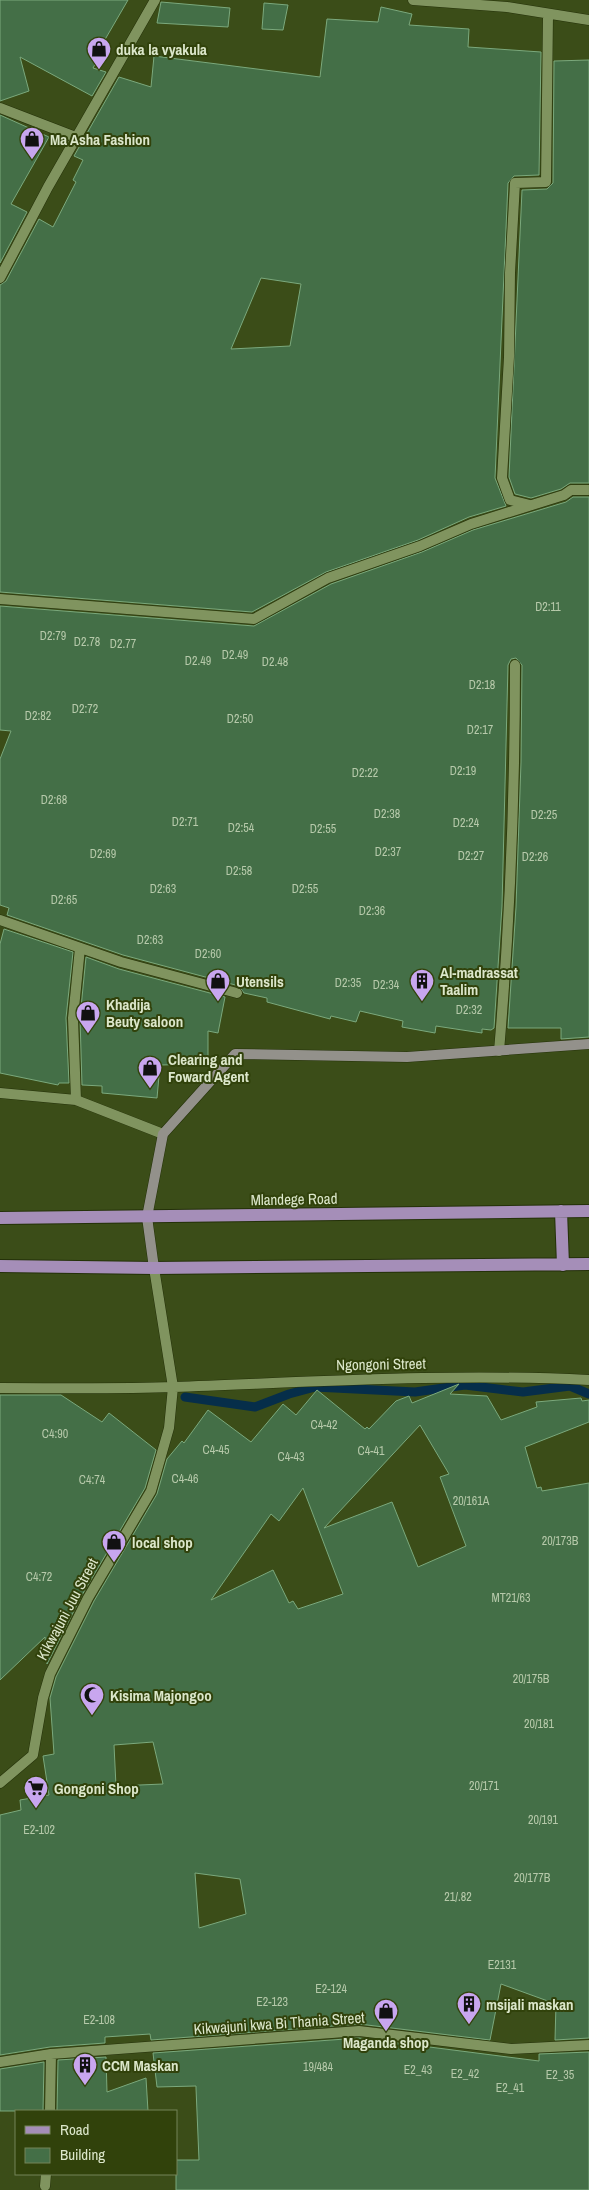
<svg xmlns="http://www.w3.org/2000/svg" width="589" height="2190" viewBox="0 0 589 2190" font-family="'Archivo Narrow',sans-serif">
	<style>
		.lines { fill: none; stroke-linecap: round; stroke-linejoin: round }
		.stream { stroke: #062e4a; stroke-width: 9 }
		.building { fill: #446f47; stroke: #7ba97d; fill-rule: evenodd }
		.street-casing { stroke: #243109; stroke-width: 11 }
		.secondary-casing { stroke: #243109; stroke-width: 11 }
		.primary-casing { stroke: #243109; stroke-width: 14 }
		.street { stroke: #80945f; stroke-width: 10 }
		.secondary { stroke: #93918b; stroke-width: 10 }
		.primary { stroke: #a58eb8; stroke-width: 12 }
		.labels { text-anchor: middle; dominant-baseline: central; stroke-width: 4; stroke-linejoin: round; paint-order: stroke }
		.number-label { font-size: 12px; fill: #b6c9aa }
		.poi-label { font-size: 15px; font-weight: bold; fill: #dce7cb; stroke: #31420b; text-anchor: start }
		.street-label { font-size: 15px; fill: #dce7cb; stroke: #31420b }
	</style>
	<rect width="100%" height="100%" fill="#3b4d18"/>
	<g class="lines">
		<path class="stream" d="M 185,1397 L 255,1407 L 289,1394 L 315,1387 L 415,1392 L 465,1385 L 523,1392 L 570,1386 L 589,1394"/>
	</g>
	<path class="building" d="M 0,0 L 128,0 L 96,55 L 99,57 L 93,68 L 106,72 L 92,96 L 20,57 L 29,91 L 0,101 Z
		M 161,2 L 230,8 L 228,27 L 157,23 Z
		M 264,3 L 288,5 L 283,30 L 262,29 Z
		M 381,7 L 412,14 L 409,25 L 469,29 L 468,47 L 541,52 L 539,175 L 514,176 L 508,183 L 495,478 L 506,506 L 469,517 L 418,540 L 326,572 L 252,612 L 0,592 L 0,285 L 6,281 L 39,219 L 53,227 L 76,182 L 73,180 L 83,160 L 74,156 L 119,77 L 151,87 L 154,56 L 320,77 L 327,19 L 378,22 ZM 261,278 L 301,284 L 290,346 L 231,349 Z
		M 589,60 L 589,483 L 570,483 L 561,489 L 531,498 L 515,494 L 509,477 L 522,190 L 547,189 L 553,183 L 554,61 Z
		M 0,115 L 49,137 L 11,204 L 27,212 L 0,263 Z
		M 573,497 L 589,497 L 589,1037 L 561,1039 L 561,1028 L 508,1028 L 516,907 L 521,762 L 522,665 L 516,658 L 511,659 L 508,665 L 502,906 L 494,1028 L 491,1030 L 482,1029 L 482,1033 L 436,1026 L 435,1033 L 402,1027 L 403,1021 L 360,1011 L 356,1022 L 331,1016 L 330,1019 L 267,1002 L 267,998 L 244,993 L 239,986 L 123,955 L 7,915 L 9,908 L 0,905 L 0,759 L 11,731 L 0,730 L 0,606 L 254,626 L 331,584 L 422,552 L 473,530 L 566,502 Z
		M 4,929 L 73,952 L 66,1018 L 69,1083 L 59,1083 L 58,1085 L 0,1073 L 0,944 Z
		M 86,957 L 119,969 L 225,997 L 218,1033 L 208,1031 L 208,1064 L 160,1065 L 157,1098 L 102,1093 L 102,1086 L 82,1085 L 80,1018 Z
		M 459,1384 L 450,1394 L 487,1396 L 501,1420 L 537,1407 L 536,1402 L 581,1398 L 582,1401 L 589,1400 L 589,1422 L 525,1447 L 537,1488 L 541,1487 L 542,1491 L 589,1483 L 589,2038 L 555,2040 L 556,2004 L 501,1984 L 490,2040 L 359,2024 L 151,2040 L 150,2034 L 105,2037 L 105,2043 L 50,2047 L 0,2055 L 0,1815 L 21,1810 L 20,1800 L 49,1795 L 43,1756 L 54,1754 L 50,1698 L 56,1677 L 94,1601 L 157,1494 L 167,1459 L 182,1441 L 184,1443 L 208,1410 L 251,1442 L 283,1404 L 296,1415 L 317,1390 L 365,1429 L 367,1427 L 369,1429 L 396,1401 L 409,1396 L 412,1403 ZM 420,1425 L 449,1474 L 440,1477 L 466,1546 L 418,1567 L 392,1502 L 324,1528 ZM 303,1488 L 343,1594 L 298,1609 L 293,1601 L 289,1603 L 273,1570 L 211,1600 L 271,1514 L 279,1521 ZM 153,1742 L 163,1784 L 116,1786 L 114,1745 ZM 195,1873 L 240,1879 L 246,1914 L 199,1928 Z
		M 0,1395 L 61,1395 L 102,1422 L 109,1413 L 156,1450 L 145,1488 L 82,1595 L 47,1664 L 45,1637 L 0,1680 Z
		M 359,2038 L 539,2061 L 539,2054 L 589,2052 L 589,2190 L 176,2190 L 176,2160 L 199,2160 L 196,2088 L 196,2086 L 157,2087 L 153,2053 Z
		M 106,2057 L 107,2092 L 146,2078 L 148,2111 L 57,2111 L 58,2060 Z
		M 44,2062 L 43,2111 L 0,2111 L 0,2069 Z"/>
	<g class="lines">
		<defs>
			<path id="street" d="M 413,0 L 507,7 L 589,20
				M 0,108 L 78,138
				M 0,278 L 48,187 L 155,0
				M 530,505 L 510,500 L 502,478 L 509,357 L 510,273 L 515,183 L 546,182 L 548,15
				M 0,599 L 254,619 L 328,578 L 420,546 L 471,524 L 564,495 L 571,490 L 589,490
				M 0,920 L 121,962 L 237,993
				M 80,948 L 73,1018 L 76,1100 L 163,1134
				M 499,1051 C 510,922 515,794 515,665
				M 0,1093 L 76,1100
				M 0,1388 C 58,1388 116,1389 174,1387 C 312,1382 450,1373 589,1380
				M 0,1783 L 33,1755 L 43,1698 L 50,1674 L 88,1598 L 151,1491 L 169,1428 L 173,1387 L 154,1268
				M 0,2062 L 51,2054 L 359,2031 L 511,2049 L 589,2045
				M 50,2111 L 51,2054
				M 45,2186 L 46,2174"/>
			<path id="secondary" d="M 154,1268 L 147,1217 L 163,1134 L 235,1054 L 407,1057 L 589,1044"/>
			<path id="primary" d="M 561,1211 L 563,1265
				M 0,1218 L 589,1211
				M 0,1266 L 154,1268 L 589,1264"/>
		</defs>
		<use href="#street" class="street-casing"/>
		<use href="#secondary" class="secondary-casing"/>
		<use href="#primary" class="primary-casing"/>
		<use href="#street" class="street"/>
		<use href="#secondary" class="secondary"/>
		<use href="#primary" class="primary"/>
	</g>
	<defs>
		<symbol id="shop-pin" viewBox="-11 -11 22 30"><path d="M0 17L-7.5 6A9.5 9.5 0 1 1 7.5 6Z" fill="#c8a6ef" stroke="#31420b"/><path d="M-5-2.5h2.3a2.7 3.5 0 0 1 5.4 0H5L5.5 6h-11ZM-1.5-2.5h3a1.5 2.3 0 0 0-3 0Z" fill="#111"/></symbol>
		<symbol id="building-pin" viewBox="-11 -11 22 30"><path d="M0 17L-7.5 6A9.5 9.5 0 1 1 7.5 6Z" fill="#c8a6ef" stroke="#31420b"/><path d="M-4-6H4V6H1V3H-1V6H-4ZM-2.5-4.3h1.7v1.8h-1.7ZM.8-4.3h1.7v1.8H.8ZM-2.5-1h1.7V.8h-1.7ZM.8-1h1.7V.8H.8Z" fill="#111"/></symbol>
		<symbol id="mosque-pin" viewBox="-11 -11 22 30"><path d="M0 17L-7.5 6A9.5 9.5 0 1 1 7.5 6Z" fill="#c8a6ef" stroke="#31420b"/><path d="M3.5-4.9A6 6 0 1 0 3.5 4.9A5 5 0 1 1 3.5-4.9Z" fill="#111"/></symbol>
		<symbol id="supermarket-pin" viewBox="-11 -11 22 30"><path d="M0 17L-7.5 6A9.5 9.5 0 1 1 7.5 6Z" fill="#c8a6ef" stroke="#31420b"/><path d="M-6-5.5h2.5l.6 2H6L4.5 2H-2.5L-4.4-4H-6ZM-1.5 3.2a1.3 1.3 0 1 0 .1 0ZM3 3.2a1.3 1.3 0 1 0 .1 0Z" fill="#111"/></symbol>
	</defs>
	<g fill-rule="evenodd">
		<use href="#shop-pin" x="85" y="35" width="28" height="38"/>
		<use href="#shop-pin" x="18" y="125" width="28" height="38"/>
		<use href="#shop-pin" x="204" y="967" width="28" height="38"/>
		<use href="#building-pin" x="408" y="967" width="28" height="38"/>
		<use href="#shop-pin" x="74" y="999" width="28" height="38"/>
		<use href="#shop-pin" x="136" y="1054" width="28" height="38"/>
		<use href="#shop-pin" x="100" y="1528" width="28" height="38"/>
		<use href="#mosque-pin" x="78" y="1681" width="28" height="38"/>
		<use href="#supermarket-pin" x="22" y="1774" width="28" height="38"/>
		<use href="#building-pin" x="455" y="1990" width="28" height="38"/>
		<use href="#shop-pin" x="372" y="1997" width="28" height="38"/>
		<use href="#building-pin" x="71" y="2051" width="28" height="38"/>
	</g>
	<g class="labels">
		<g class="number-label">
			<text x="548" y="607">D2:11</text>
			<text x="53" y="636">D2:79</text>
			<text x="87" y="642">D2.78</text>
			<text x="123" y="644">D2.77</text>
			<text x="235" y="655">D2.49</text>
			<text x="198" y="661">D2.49</text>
			<text x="275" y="662">D2.48</text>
			<text x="482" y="685">D2:18</text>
			<text x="85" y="709">D2:72</text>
			<text x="38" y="716">D2:82</text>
			<text x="240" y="719">D2:50</text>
			<text x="480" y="730">D2:17</text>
			<text x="463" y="771">D2:19</text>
			<text x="365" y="773">D2:22</text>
			<text x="54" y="800">D2:68</text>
			<text x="387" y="814">D2:38</text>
			<text x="544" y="815">D2:25</text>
			<text x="185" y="822">D2:71</text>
			<text x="466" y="823">D2:24</text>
			<text x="241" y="828">D2:54</text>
			<text x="323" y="829">D2:55</text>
			<text x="388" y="852">D2:37</text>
			<text x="103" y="854">D2:69</text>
			<text x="471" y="856">D2:27</text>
			<text x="535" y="857">D2:26</text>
			<text x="239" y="871">D2:58</text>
			<text x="163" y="889">D2:63</text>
			<text x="305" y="889">D2:55</text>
			<text x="64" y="900">D2:65</text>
			<text x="372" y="911">D2:36</text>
			<text x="150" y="940">D2:63</text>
			<text x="208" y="954">D2:60</text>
			<text x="348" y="983">D2:35</text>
			<text x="386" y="985">D2:34</text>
			<text x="469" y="1010">D2:32</text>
			<text x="324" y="1425">C4-42</text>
			<text x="55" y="1434">C4:90</text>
			<text x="216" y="1450">C4-45</text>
			<text x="371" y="1451">C4-41</text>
			<text x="291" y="1457">C4-43</text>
			<text x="185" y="1479">C4-46</text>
			<text x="92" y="1480">C4:74</text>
			<text x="471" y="1501">20/161A</text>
			<text x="560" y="1541">20/173B</text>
			<text x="39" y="1577">C4:72</text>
			<text x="511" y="1598">MT21/63</text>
			<text x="531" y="1679">20/175B</text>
			<text x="539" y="1724">20/181</text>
			<text x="484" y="1786">20/171</text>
			<text x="543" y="1820">20/191</text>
			<text x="39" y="1830">E2-102</text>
			<text x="532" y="1878">20/177B</text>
			<text x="458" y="1897">21/.82</text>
			<text x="502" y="1965">E2131</text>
			<text x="331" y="1989">E2-124</text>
			<text x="272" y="2002">E2-123</text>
			<text x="99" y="2020">E2-108</text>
			<text x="318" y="2067">19/484</text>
			<text x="418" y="2070">E2_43</text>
			<text x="465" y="2074">E2_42</text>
			<text x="560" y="2075">E2_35</text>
			<text x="510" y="2088">E2_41</text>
		</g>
		<g class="poi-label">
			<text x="116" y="49">duka la vyakula</text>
			<text x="50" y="139">Ma Asha Fashion</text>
			<text x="440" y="972">Al-madrassat<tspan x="440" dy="17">Taalim</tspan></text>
			<text x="236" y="981">Utensils</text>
			<text x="106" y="1004">Khadija<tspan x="106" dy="17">Beuty saloon</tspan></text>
			<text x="168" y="1059">Clearing and<tspan x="168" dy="17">Foward Agent</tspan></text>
			<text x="132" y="1542">local shop</text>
			<text x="110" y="1695">Kisima Majongoo</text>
			<text x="54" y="1788">Gongoni Shop</text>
			<text x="486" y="2004">msijali maskan</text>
			<text x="386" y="2042" text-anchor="middle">Maganda shop</text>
			<text x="102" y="2065">CCM Maskan</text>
		</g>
		<g class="street-label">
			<text transform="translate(294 1199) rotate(-1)">Mlandege Road</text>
			<text transform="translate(381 1364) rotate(-1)">Ngongoni Street</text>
			<text transform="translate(67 1609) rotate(-62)">Kikwajuni Juu Street</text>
			<text transform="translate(279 2023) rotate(-4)">Kikwajuni kwa Bi Thania Street</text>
		</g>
	</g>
	<rect x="15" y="2110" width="162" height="65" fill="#31420b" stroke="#758458"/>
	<rect x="25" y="2126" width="25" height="8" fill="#a58eb8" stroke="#758458"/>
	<text x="60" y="2135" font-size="15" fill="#dce7cb">Road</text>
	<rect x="25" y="2148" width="25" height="15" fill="#446f47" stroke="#758458"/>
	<text x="60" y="2160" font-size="15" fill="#dce7cb">Building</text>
</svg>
